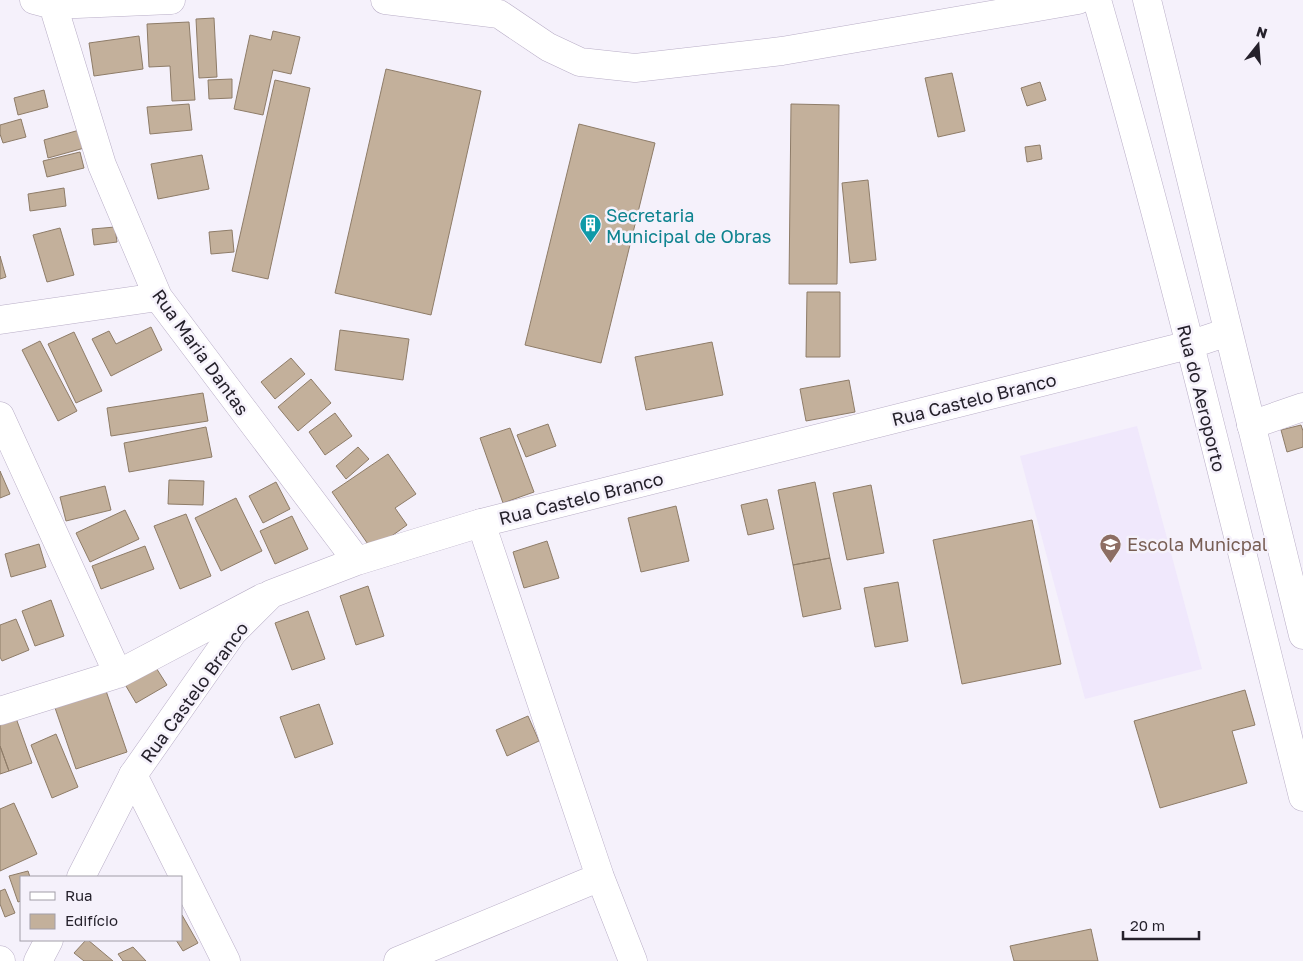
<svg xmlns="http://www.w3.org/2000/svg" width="1303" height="961" viewBox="0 0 1303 961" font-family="'Golos Text',sans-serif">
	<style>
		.built { fill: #f0e8fc }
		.building { fill: #c3b09b; stroke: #8e7c68 }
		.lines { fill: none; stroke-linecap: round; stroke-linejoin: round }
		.street-casing { stroke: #b9aec7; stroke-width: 29 }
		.secondary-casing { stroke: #b9aec7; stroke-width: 29 }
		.street { stroke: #fff; stroke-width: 28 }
		.secondary { stroke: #fff; stroke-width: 28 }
		.labels { text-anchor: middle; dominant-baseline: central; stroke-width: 5; stroke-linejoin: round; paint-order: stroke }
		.culture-label { font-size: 18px; fill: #0d838f; stroke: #f5f1fb; text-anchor: start }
		.street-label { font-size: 18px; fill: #25212b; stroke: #f5f1fb }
		.education-label { font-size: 18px; fill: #785e54; stroke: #f5f1fb; text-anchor: start }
	</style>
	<rect width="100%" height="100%" fill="#f5f1fb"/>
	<path class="built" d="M 1137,426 L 1202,669 L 1085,699 L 1020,456 Z"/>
	<path class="building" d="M 214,18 L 217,77 L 199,78 L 196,19 Z
		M 189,22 L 195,100 L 172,101 L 170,66 L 149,67 L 147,24 Z
		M 273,31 L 300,37 L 291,74 L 273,70 L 263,115 L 234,109 L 250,35 L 271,40 Z
		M 139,36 L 143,69 L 94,76 L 89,43 Z
		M 386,69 L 481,91 L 431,315 L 335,293 Z
		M 952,73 L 965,131 L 938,137 L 925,78 Z
		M 232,79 L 232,98 L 209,99 L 208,80 Z
		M 275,80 L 310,88 L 268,279 L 232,271 Z
		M 1040,82 L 1046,100 L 1027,106 L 1021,88 Z
		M 44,90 L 48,107 L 18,115 L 14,98 Z
		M 189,104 L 192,130 L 150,134 L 147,107 Z
		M 791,104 L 839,105 L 837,284 L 789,284 Z
		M 21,119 L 26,137 L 3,143 L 0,134 L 0,125 Z
		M 579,124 L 655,143 L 601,363 L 525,345 Z
		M 83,129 L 88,147 L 48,158 L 44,140 Z
		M 1040,145 L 1042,159 L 1027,162 L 1025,147 Z
		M 80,152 L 84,168 L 47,177 L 43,161 Z
		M 202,155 L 209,189 L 158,199 L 151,164 Z
		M 868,180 L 876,260 L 850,263 L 842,183 Z
		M 64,188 L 66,206 L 30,211 L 28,194 Z
		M 115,227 L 117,242 L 94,245 L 92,229 Z
		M 60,228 L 74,275 L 47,282 L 33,235 Z
		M 232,230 L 234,252 L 211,254 L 209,232 Z
		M 0,256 L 6,277 L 0,279 Z
		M 807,292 L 840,292 L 840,357 L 806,357 Z
		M 151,327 L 162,350 L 111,376 L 92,339 L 109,331 L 116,344 Z
		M 340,330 L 409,339 L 403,380 L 335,370 Z
		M 74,332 L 102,391 L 76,403 L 48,344 Z
		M 40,341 L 77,411 L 58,421 L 22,350 Z
		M 712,342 L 723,395 L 646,410 L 635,357 Z
		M 291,358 L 305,374 L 275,399 L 261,382 Z
		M 311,379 L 331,403 L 298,431 L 278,407 Z
		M 849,380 L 855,412 L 806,421 L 800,389 Z
		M 203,393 L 208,421 L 111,436 L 107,408 Z
		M 335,413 L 352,436 L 325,455 L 309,432 Z
		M 548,424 L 556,446 L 526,457 L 517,435 Z
		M 1301,425 L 1303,431 L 1303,447 L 1287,452 L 1281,430 Z
		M 206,427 L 212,457 L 129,472 L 124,443 Z
		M 510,428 L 534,492 L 503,503 L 480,438 Z
		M 358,447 L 369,459 L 346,479 L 336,466 Z
		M 388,454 L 416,494 L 395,508 L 407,525 L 372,550 L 332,492 Z
		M 0,471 L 10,494 L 0,498 Z
		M 169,480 L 204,481 L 203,505 L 168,504 Z
		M 276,482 L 290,509 L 263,523 L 249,496 Z
		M 815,482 L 830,558 L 793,565 L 778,490 Z
		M 871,485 L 884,553 L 847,560 L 833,493 Z
		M 105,486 L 111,510 L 66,521 L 60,497 Z
		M 236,498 L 262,551 L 221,571 L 195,518 Z
		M 767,499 L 774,529 L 748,535 L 741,505 Z
		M 676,506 L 689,561 L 641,572 L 628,518 Z
		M 125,510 L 139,539 L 90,562 L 76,533 Z
		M 186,514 L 211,576 L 180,589 L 154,526 Z
		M 292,516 L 308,549 L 275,564 L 260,531 Z
		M 1032,520 L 1061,664 L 962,684 L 933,540 Z
		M 547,541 L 559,578 L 524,588 L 513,552 Z
		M 39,544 L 46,567 L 11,577 L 5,554 Z
		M 145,546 L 154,569 L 101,589 L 92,566 Z
		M 830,558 L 841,609 L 803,617 L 793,565 Z
		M 898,582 L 908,641 L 875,647 L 864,588 Z
		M 368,586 L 384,636 L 356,645 L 340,596 Z
		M 51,600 L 64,636 L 35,646 L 22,611 Z
		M 308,611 L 325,659 L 292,670 L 275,623 Z
		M 16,619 L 29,650 L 2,661 L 0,657 L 0,625 Z
		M 153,663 L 167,685 L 136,703 L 123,681 Z
		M 104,685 L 127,752 L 76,769 L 53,702 Z
		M 1245,690 L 1255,725 L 1232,731 L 1247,783 L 1160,808 L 1134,721 Z
		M 319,704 L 333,744 L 295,758 L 280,717 Z
		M 528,716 L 539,741 L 507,756 L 496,730 Z
		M 16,718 L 32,763 L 9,771 L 0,746 L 0,724 Z
		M 56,734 L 78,787 L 52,798 L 31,745 Z
		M 0,746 L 9,771 L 0,774 Z
		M 14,803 L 37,854 L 0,871 L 0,809 Z
		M 28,871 L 30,877 L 21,877 L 21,901 L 18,902 L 9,876 Z
		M 5,889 L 15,913 L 5,917 L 0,904 L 0,891 Z
		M 182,915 L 198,943 L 183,951 L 176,940 L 181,940 Z
		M 1091,929 L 1098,961 L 1014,961 L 1010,946 Z
		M 86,940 L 88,940 L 113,961 L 84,961 L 74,953 Z
		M 133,947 L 146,961 L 123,961 L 118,954 Z"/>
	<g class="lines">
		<defs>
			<path id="street" d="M 0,416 L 118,674
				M 1251,425 L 1303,407
				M 481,523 L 600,877 L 633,961
				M 0,711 L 118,674 L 264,597
				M 133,775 L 226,961
				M 0,960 L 1,961
				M 398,961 L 600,877"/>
			<path id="secondary" d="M 34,0 L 53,5 L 171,0
				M 385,0 L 499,14 L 548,47 L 580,62 L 635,68 L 782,51 L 1078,0
				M 1097,0 C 1173,264 1236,531 1303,797
				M 1147,0 L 1303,635
				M 53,5 L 102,165 L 158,297 L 357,561
				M 0,320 L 158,297
				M 81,877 L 133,775 L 233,632 L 271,594 L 357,561 L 481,523 L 1189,345 L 1228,332
				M 38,961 L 49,940"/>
		</defs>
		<use href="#street" class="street-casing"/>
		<use href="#secondary" class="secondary-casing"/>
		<use href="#street" class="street"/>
		<use href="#secondary" class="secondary"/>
	</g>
	<defs>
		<symbol id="building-pin" viewBox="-11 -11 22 30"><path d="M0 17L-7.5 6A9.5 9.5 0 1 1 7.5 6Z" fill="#0f9aa8" stroke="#f5f1fb"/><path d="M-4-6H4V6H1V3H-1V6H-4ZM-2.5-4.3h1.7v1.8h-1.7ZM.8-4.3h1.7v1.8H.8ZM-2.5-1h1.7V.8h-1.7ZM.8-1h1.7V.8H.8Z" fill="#fff"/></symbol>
		<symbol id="school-pin" viewBox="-11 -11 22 30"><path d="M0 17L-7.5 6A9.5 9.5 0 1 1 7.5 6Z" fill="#8d6e63" stroke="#f5f1fb"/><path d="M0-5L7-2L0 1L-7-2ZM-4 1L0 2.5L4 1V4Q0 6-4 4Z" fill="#fff"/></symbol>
	</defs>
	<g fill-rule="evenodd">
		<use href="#building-pin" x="578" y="212" width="25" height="34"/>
		<use href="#school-pin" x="1098" y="532" width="25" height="34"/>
	</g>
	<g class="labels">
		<g class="culture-label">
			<text x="606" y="215">Secretaria<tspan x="606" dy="21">Municipal de Obras</tspan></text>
		</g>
		<g class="street-label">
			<text transform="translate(201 352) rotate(54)">Rua Maria Dantas</text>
			<text transform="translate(1202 398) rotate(76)">Rua do Aeroporto</text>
			<text transform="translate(974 399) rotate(-14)">Rua Castelo Branco</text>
			<text transform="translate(581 498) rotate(-14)">Rua Castelo Branco</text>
			<text transform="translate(194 692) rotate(-54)">Rua Castelo Branco</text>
		</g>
		<g class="education-label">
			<text x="1127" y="544">Escola Municpal</text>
		</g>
	</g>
	<rect x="20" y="876" width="162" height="65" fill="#f5f1fb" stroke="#a29ea8"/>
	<rect x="30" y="892" width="25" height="8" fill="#ffffff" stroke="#a29ea8"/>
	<text x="65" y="901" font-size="15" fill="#25212b">Rua</text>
	<rect x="30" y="914" width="25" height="15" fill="#c3b09b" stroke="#a29ea8"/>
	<text x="65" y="926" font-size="15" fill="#25212b">Edifício</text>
	<g transform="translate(1258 45) rotate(17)" stroke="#f5f1fb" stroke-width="4" paint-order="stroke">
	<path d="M0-4L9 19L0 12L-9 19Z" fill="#25212b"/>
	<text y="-8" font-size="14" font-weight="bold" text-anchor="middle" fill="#25212b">N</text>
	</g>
	<path d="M1123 931v8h76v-8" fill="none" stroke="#25212b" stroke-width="2.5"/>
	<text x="1130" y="931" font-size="15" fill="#25212b" stroke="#f5f1fb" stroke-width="4" paint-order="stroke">20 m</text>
</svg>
